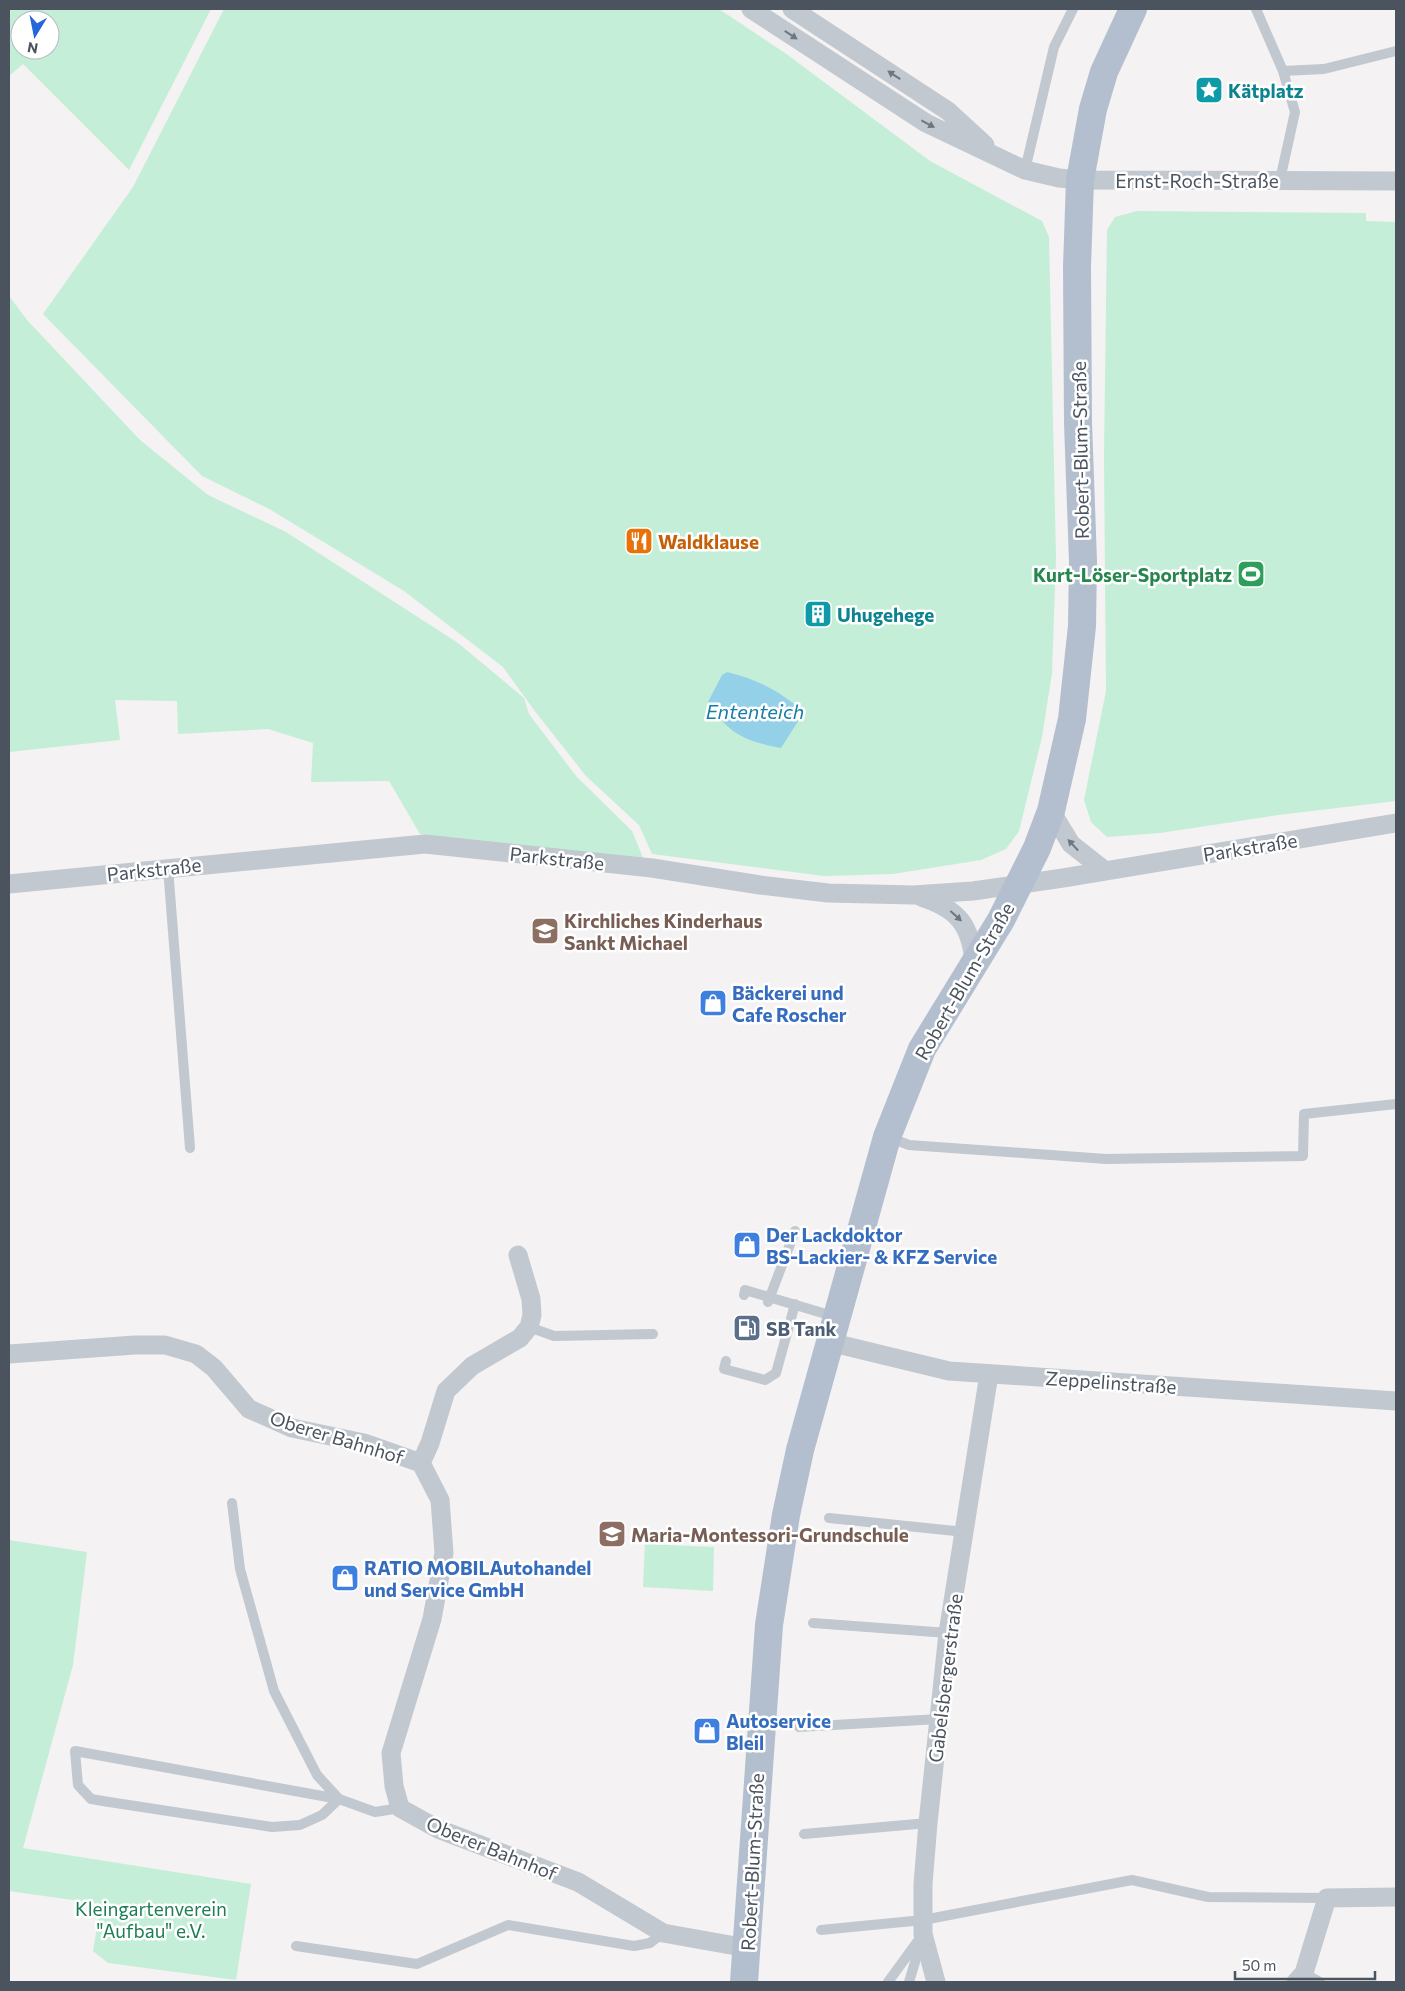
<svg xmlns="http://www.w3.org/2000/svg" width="1405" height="1991" viewBox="0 0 1405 1991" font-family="Commissioner,sans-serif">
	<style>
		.green { fill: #c4eed7; fill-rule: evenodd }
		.water { fill: #94d0e8 }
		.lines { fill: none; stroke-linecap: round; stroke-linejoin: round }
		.lane { stroke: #c1c8cf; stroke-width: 10 }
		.street { stroke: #c1c8cf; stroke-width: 19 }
		.primary { stroke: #b3bfce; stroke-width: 28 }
		.oneway { fill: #6e7680 }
		.labels { text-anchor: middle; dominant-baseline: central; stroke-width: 5; stroke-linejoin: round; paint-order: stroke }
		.culture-label { font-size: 19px; font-weight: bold; fill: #0d838f; stroke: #fff; text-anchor: start }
		.street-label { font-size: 19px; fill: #4a535e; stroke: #fff }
		.food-label { font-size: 19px; font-weight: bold; fill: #c56008; stroke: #fff; text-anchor: start }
		.leisure-label { font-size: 19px; font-weight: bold; fill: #27864d; stroke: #fff; text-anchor: end }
		.education-label { font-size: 19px; font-weight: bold; fill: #785e54; stroke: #fff; text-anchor: start }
		.shop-label { font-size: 19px; font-weight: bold; fill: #366cbe; stroke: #fff; text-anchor: start }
		.service-label { font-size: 19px; font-weight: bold; fill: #4e5e75; stroke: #fff; text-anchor: start }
		.park-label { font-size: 19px; fill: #1d7d55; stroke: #fff }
		.water-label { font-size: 20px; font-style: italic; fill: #157da7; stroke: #fff }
	</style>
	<rect width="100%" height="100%" fill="#f4f2f2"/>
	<path class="green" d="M 9,9 L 211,9 L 129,170 L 23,64 L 9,76 ZM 20,20 L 50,20 L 50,50 L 20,50 Z
		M 224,9 L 719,9 L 785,53 L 930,161 L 1042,221 L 1049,237 L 1056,558 L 1052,673 L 1042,737 L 1019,831 L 1006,849 L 981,860 L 893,874 L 824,876 L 652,854 L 639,825 L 586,776 L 534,710 L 503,667 L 404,591 L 271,510 L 202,476 L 43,314 L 133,187 Z
		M 1137,211 L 1366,213 L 1366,221 L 1396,222 L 1396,801 L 1278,815 L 1160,833 L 1107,837 L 1091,822 L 1084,800 L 1106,691 L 1104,457 L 1107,230 L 1115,217 Z
		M 9,296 L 27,320 L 140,440 L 208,495 L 286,532 L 458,643 L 524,698 L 529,714 L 576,776 L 632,831 L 644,860 L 420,834 L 389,781 L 311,782 L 313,743 L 268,729 L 178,734 L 177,701 L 115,700 L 120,740 L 9,752 Z
		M 9,1540 L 87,1552 L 73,1665 L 23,1848 L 251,1884 L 236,1980 L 108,1963 L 93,1951 L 101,1904 L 9,1891 Z
		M 645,1544 L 714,1547 L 713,1591 L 643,1587 Z"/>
	<path class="water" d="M 727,672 C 759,680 779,691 804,712 L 781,748 C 745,741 728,734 708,702 L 722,675 Z"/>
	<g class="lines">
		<path class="lane" d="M 1256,9 L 1283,71 L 1295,112 L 1280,180
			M 1283,71 L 1324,69 L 1396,51
			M 1025,170 L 1054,47 L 1073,9
			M 168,868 L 190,1148
			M 888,1137 L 909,1145 L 1106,1159 L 1303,1156 L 1304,1114 L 1396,1104
			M 744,1295 L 745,1290 L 836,1317
			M 768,1302 L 795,1231
			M 529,1327 L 554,1336 L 653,1334
			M 726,1361 L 724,1369 L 765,1380 L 776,1373 L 795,1304
			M 232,1503 L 240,1569 L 274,1691 L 317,1775 L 339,1799 L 375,1812 L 400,1808
			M 829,1518 L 965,1532
			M 813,1623 L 948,1633
			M 799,1727 L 939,1719
			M 75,1751 L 339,1799 L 322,1815 L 300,1825 L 272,1827 L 109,1802 L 91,1799 L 78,1785 Z
			M 804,1834 L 928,1823
			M 821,1930 L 923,1920 L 1132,1880 L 1208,1897 L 1327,1898
			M 296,1946 L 417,1964 L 508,1925 L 634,1946 L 650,1943 L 663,1933
			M 1304,1973 L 1320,1982
			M 888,1982 L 923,1934
			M 909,1982 L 921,1942"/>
		<path class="street" d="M 751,9 L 926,123 L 1025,170 L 1059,178 L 1080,180 L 1396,181
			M 792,9 L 948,111 L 985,145
			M 1051,811 L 1071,844 L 1104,870
			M 9,884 L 425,844 L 652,868 L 760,885 L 828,893 L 913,895 L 973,891 L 1063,878 L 1396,823
			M 921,897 C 958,909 971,925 974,963
			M 829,1342 L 949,1371 L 1396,1401
			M 9,1354 L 135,1345 L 165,1345 L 196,1354 L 214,1368 L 249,1409 L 292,1428 L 364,1443 L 421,1463 L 440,1500 L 444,1553 L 432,1619 L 391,1753 L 394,1786 L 400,1808 L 438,1829 L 578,1882 L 663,1933 L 747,1948
			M 421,1463 L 430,1443 L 446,1391 L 472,1366 L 520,1338 L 529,1327 L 532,1315 L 531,1299 L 518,1255
			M 936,1982 L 923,1934 L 923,1884 L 928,1823 L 948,1633 L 989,1374
			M 1296,1982 L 1304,1973 L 1327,1898 L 1396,1897"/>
		<path class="primary" d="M 744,1982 L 769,1625 L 786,1515 L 800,1450 L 887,1137 L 922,1049 L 1001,920 L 1037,848 L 1051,811 L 1072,719 L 1082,626 L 1083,561 L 1078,423 L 1077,267 L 1080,180 L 1093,109 L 1104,72 L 1133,9"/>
	</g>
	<defs><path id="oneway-solid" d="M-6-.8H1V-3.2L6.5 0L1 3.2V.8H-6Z" transform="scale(1.25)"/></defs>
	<g class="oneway">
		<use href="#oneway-solid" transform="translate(791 35) rotate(33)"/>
		<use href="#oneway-solid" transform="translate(894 75) rotate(-147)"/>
		<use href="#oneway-solid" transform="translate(928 124) rotate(28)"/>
		<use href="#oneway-solid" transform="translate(1073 845) rotate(-133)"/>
		<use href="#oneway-solid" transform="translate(956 916) rotate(42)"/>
	</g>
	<defs>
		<symbol id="sight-square" viewBox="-11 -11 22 22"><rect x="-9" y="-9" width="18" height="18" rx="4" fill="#0f9aa8" stroke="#fff"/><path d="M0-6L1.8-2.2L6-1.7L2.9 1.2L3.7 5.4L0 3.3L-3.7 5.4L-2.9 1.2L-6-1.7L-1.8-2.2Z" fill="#fff"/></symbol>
		<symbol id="restaurant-square" viewBox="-11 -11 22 22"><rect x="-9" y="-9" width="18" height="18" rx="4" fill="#e8710a" stroke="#fff"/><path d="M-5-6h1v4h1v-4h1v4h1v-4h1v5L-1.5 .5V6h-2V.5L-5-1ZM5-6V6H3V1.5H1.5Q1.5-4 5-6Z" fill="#fff"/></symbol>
		<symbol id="stadium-square" viewBox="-11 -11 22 22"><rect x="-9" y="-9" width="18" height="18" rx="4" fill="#2e9e5b" stroke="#fff"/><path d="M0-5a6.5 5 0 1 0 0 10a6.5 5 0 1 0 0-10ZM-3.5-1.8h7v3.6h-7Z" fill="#fff"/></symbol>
		<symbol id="building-square" viewBox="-11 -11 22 22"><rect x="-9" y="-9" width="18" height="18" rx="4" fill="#0f9aa8" stroke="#fff"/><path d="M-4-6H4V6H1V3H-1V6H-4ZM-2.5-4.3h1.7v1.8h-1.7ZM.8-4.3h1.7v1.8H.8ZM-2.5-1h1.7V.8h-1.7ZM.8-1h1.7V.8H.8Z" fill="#fff"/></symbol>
		<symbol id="school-square" viewBox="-11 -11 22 22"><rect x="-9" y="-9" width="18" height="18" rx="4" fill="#8d6e63" stroke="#fff"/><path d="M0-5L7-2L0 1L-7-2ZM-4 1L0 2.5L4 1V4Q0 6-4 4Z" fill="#fff"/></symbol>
		<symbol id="shop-square" viewBox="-11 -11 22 22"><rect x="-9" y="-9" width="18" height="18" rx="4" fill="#3f7fe0" stroke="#fff"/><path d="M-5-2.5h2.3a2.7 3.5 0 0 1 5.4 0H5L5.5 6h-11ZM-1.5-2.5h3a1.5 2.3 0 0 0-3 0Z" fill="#fff"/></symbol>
		<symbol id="fuel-square" viewBox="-11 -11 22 22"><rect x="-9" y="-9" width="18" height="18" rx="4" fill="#5c6f8a" stroke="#fff"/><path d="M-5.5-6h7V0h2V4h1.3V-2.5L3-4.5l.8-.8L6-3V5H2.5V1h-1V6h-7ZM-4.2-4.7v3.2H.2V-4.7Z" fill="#fff"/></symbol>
	</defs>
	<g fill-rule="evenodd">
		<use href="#sight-square" x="1193" y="74" width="32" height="32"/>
		<use href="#restaurant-square" x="623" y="525" width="32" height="32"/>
		<use href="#stadium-square" x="1235" y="558" width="32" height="32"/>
		<use href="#building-square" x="802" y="598" width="32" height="32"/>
		<use href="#school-square" x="529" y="915" width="32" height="32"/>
		<use href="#shop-square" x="697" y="987" width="32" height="32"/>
		<use href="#shop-square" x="731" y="1229" width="32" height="32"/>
		<use href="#fuel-square" x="731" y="1312" width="32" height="32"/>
		<use href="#school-square" x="596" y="1518" width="32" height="32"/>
		<use href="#shop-square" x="329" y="1562" width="32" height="32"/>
		<use href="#shop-square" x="691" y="1715" width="32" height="32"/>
	</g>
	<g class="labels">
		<g class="culture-label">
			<text x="1228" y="90">Kätplatz</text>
			<text x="837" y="614">Uhugehege</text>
		</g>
		<g class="street-label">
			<text x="1197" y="180">Ernst-Roch-Straße</text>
			<text transform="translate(1080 450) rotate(-91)">Robert-Blum-Straße</text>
			<text transform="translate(1250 847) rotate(-9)">Parkstraße</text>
			<text transform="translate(557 858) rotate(6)">Parkstraße</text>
			<text transform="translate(154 869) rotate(-6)">Parkstraße</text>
			<text transform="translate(964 981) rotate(-60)">Robert-Blum-Straße</text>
			<text transform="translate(1111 1382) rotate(4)">Zeppelinstraße</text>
			<text transform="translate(337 1437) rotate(17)">Oberer Bahnhof</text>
			<text transform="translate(945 1678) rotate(-83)">Gabelsbergerstraße</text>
			<text transform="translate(492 1848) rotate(22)">Oberer Bahnhof</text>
			<text transform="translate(752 1862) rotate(-87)">Robert-Blum-Straße</text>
		</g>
		<g class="food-label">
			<text x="658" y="541">Waldklause</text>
		</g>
		<g class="leisure-label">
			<text x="1232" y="574">Kurt-Löser-Sportplatz</text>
		</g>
		<g class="education-label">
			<text x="564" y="920">Kirchliches Kinderhaus<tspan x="564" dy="22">Sankt Michael</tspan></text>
			<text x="631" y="1534">Maria-Montessori-Grundschule</text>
		</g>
		<g class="shop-label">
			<text x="732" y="992">Bäckerei und<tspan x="732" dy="22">Cafe Roscher</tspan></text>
			<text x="766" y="1234">Der Lackdoktor<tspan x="766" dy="22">BS-Lackier- &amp; KFZ Service</tspan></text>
			<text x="364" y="1567">RATIO MOBILAutohandel<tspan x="364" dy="22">und Service GmbH</tspan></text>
			<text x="726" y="1720">Autoservice<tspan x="726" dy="22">Bleil</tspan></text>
		</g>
		<g class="service-label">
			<text x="766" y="1328">SB Tank</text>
		</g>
		<g class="park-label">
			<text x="151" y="1908">Kleingartenverein<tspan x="151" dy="22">"Aufbau" e.V.</tspan></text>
		</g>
		<g class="water-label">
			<text x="755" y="711">Ententeich</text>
		</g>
	</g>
	<rect width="1405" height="1991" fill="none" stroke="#4a535e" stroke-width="20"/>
	<g transform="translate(35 35) rotate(190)"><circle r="24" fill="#ffffff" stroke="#b7babf"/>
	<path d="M0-4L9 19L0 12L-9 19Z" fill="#2566db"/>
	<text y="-8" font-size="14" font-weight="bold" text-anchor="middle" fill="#4a535e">N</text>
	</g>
	<path d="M1235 1971v8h140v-8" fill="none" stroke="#4a535e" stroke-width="2.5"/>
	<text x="1242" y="1971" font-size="15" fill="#4a535e" stroke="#ffffff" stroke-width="4" paint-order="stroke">50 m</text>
</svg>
